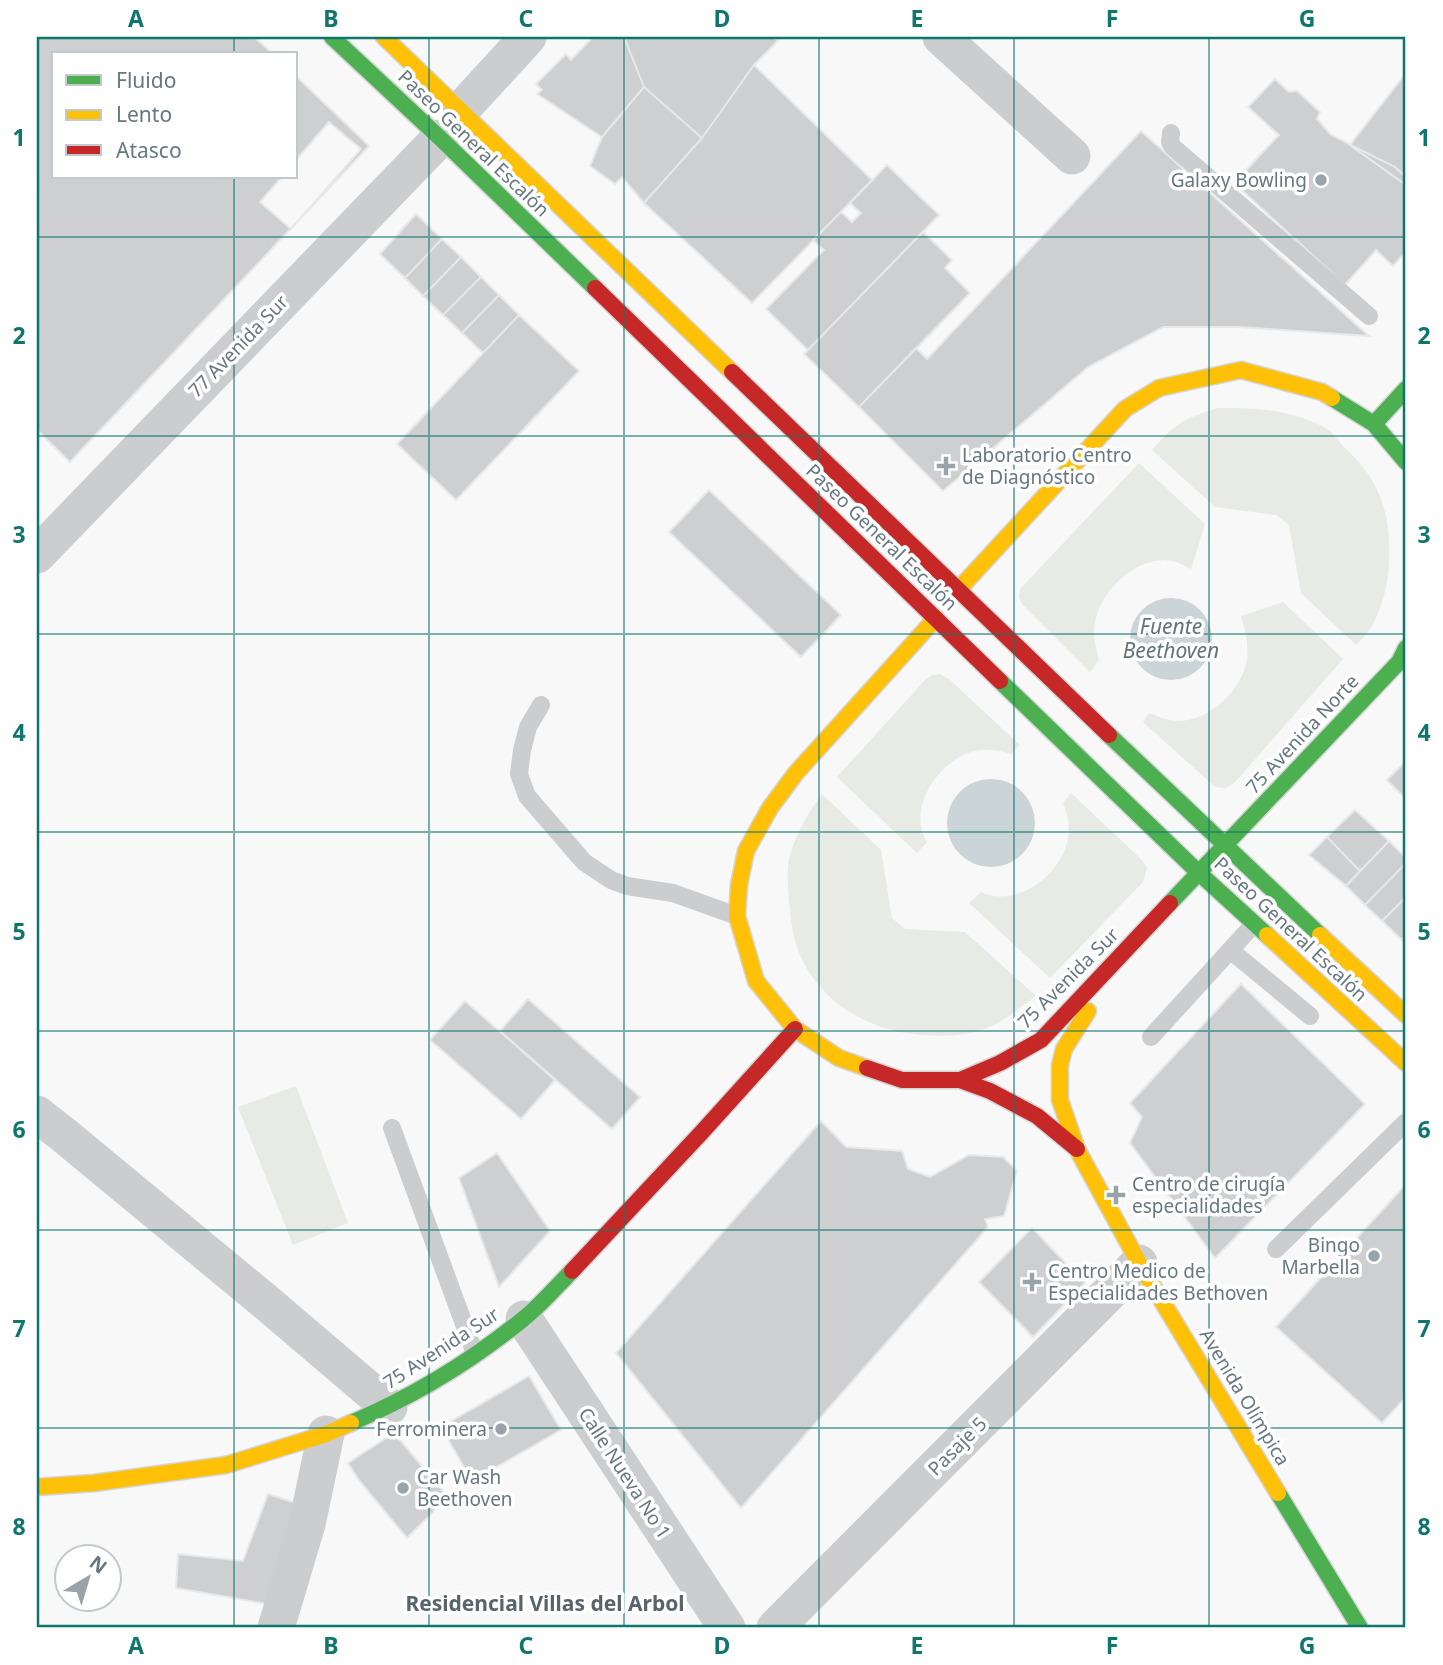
<svg xmlns="http://www.w3.org/2000/svg" width="1443" height="1665" viewBox="0 0 1443 1665" font-family="'Noto Sans',sans-serif">
	<style>
		.green { fill: #e8eae6 }
		.water { fill: #cbd4d6 }
		.building { fill: #cecfd0; stroke: #e8e8e8; stroke-width: 2 }
		.lines { fill: none; stroke-linecap: round; stroke-linejoin: round }
		.fast-casing { stroke: #d4d5d6; stroke-width: 19 }
		.slow-casing { stroke: #d4d5d6; stroke-width: 19 }
		.jam-casing { stroke: #d4d5d6; stroke-width: 19 }
		.lane { stroke: #cbcdce; stroke-width: 18 }
		.street { stroke: #cbcdce; stroke-width: 37 }
		.fast { stroke: #4caf50; stroke-width: 16 }
		.slow { stroke: #ffc107; stroke-width: 16 }
		.jam { stroke: #c62828; stroke-width: 16 }
		.grid { fill: none; stroke: #0f766e; stroke-width: 2; stroke-opacity: 0.55 }
		.poi-dot { fill: #99a4aa; stroke: #fff; stroke-width: 2.5 }
		.labels { text-anchor: middle; dominant-baseline: central; stroke-width: 7; stroke-linejoin: round; paint-order: stroke }
		.street-label { font-size: 19px; fill: #667780; stroke: #fff }
		.poi-label { font-size: 19px; fill: #667780; stroke: #fff; text-anchor: start }
		.water-label { font-size: 21px; font-style: italic; fill: #617579; stroke: #fff }
		.neighbourhood-label { font-size: 21px; font-weight: bold; fill: #58646b; stroke: #fff }
		.neatline { fill: none; stroke: #0f766e; stroke-width: 2.5 }
		.grid-label { font-size: 23px; text-anchor: middle; font-weight: bold; fill: #0f766e }
	</style>
	<rect width="100%" height="100%" fill="#f8f8f8"/>
	<path class="green" d="M 1218,408 C 1255,408 1287,409 1322,426 C 1331,430 1338,441 1345,448 C 1358,460 1370,474 1377,490 C 1396,528 1393,593 1370,629 C 1366,635 1361,640 1356,645 L 1301,593 L 1289,525 L 1276,515 L 1215,507 L 1152,450 C 1175,424 1184,418 1218,408 Z
		M 1139,463 L 1205,524 L 1191,569 C 1186,567 1181,563 1176,562 C 1140,552 1101,589 1095,622 C 1092,634 1096,648 1099,660 L 1090,672 L 1022,604 L 1019,597 L 1020,589 Z
		M 1283,602 L 1343,659 L 1236,781 C 1228,788 1224,790 1214,786 L 1143,722 L 1149,713 C 1156,715 1163,719 1170,720 C 1204,727 1243,691 1247,659 C 1249,644 1245,630 1241,616 Z
		M 940,674 L 949,679 L 1020,745 L 1011,754 C 997,749 982,748 968,753 C 936,765 907,810 927,842 L 917,853 L 837,777 L 926,679 L 932,675 Z
		M 1071,793 L 1142,860 L 1147,868 L 1143,882 L 1050,978 L 969,903 L 981,892 C 1014,908 1056,879 1066,846 C 1071,831 1069,817 1063,803 Z
		M 822,794 L 881,850 L 892,918 L 905,929 L 965,932 L 1036,996 C 1021,1006 1004,1022 987,1028 C 963,1037 938,1037 913,1034 C 863,1028 816,998 798,950 C 793,937 791,922 790,908 C 788,891 786,872 790,855 C 797,832 808,813 822,794 Z
		M 296,1086 L 348,1223 L 293,1245 L 238,1107 Z"/>
	<path class="water" d="M1130 639a41 41 0 1 1 82 0a41 41 0 1 1-82 0Z
		M947 823a44 44 0 1 1 88 0a44 44 0 1 1-88 0Z"/>
	<path class="building" d="M 37,37 L 254,37 L 273,54 L 54,54 L 54,177 L 282,177 L 260,202 L 291,229 L 361,149 L 329,122 L 296,160 L 296,76 L 369,146 L 70,462 L 37,430 Z
		M 593,37 L 624,37 L 644,87 L 602,137 L 537,94 L 542,90 L 536,84 L 566,54 L 571,60 Z
		M 624,37 L 773,37 L 778,41 L 754,65 L 702,138 L 644,87 Z
		M 754,65 L 872,180 L 752,303 L 644,203 L 702,138 Z
		M 1406,73 L 1406,185 L 1350,145 Z
		M 1275,79 L 1289,92 L 1297,91 L 1320,112 L 1317,119 L 1331,135 L 1395,167 L 1406,177 L 1406,251 L 1393,266 L 1376,250 L 1345,285 L 1234,183 L 1279,135 L 1248,107 Z
		M 644,87 L 702,138 L 644,203 L 622,177 L 615,184 L 590,166 L 602,137 Z
		M 1141,131 L 1369,336 L 1240,327 L 1163,327 L 1088,367 L 943,491 L 859,407 L 916,348 L 927,359 Z
		M 887,165 L 939,215 L 808,350 L 766,309 L 824,250 L 813,240 L 841,212 L 852,222 L 861,213 L 850,203 Z
		M 416,214 L 442,239 L 405,278 L 380,254 Z
		M 923,232 L 952,260 L 945,268 L 970,293 L 859,407 L 804,354 Z
		M 442,239 L 461,257 L 423,296 L 405,278 Z
		M 461,257 L 481,277 L 443,315 L 423,296 Z
		M 481,277 L 499,295 L 462,333 L 443,315 Z
		M 499,295 L 519,315 L 483,353 L 462,333 Z
		M 519,315 L 579,371 L 456,500 L 397,444 Z
		M 709,490 L 841,615 L 801,657 L 669,532 Z
		M 1404,763 L 1406,765 L 1406,799 L 1387,780 Z
		M 1355,810 L 1389,841 L 1360,871 L 1327,837 Z
		M 1327,837 L 1360,871 L 1346,886 L 1309,855 Z
		M 1389,841 L 1406,858 L 1406,863 L 1365,905 L 1346,886 Z
		M 1406,863 L 1406,897 L 1382,921 L 1365,905 Z
		M 1406,897 L 1406,935 L 1402,940 L 1382,921 Z
		M 1241,984 L 1365,1104 L 1215,1258 L 1130,1143 L 1142,1117 L 1130,1103 Z
		M 528,999 L 640,1097 L 612,1129 L 500,1031 Z
		M 465,1001 L 555,1080 L 521,1119 L 430,1040 Z
		M 821,1121 L 846,1147 L 902,1151 L 908,1169 L 930,1177 L 969,1155 L 1003,1157 L 1017,1171 L 1004,1216 L 985,1219 L 988,1227 L 741,1508 L 616,1353 Z
		M 497,1153 L 550,1231 L 499,1287 L 459,1178 Z
		M 1406,1184 L 1406,1397 L 1382,1423 L 1276,1327 Z
		M 1032,1228 L 1085,1283 L 1033,1337 L 979,1282 Z
		M 529,1376 L 561,1430 L 472,1481 L 441,1427 Z
		M 394,1433 L 448,1497 L 407,1538 L 358,1479 L 348,1463 Z
		M 268,1494 L 302,1505 L 267,1604 L 176,1588 L 178,1554 L 243,1561 Z"/>
	<g class="lines">
		<defs>
			<path id="fast" d="M 332,37 L 440,138 L 595,288
				M 1332,398 L 1374,424 L 1406,462
				M 1374,424 L 1406,389
				M 1000,681 L 1199,873 L 1267,935
				M 1109,735 L 1320,935
				M 1170,903 L 1399,662 L 1406,648
				M 351,1423 C 412,1397 470,1362 522,1320 C 540,1306 556,1287 572,1271
				M 1278,1493 L 1360,1628"/>
			<path id="slow" d="M 384,37 L 732,372
				M 959,589 L 1125,409 L 1159,388 L 1241,370 L 1322,392 L 1332,398
				M 1267,935 L 1406,1063
				M 1320,935 L 1406,1015
				M 1088,1011 L 1064,1049 L 1060,1065 L 1060,1100 L 1077,1149 L 1139,1263 L 1278,1493
				M 867,1068 L 839,1058 L 795,1029 L 756,981 L 737,916 L 739,885 L 746,851 L 770,808 L 796,773 L 936,618
				M 37,1487 L 94,1483 L 226,1465 L 326,1434 L 351,1423"/>
			<path id="jam" d="M 595,288 L 1000,681
				M 732,372 L 1109,735
				M 867,1068 L 902,1080 L 960,1080 L 1000,1063 L 1041,1040 L 1170,903
				M 960,1080 L 990,1091 L 1037,1116 L 1077,1149
				M 572,1271 L 702,1132 L 795,1029"/>
		</defs>
		<use href="#fast" class="fast-casing"/>
		<use href="#slow" class="slow-casing"/>
		<use href="#jam" class="jam-casing"/>
		<path class="lane" d="M 1171,133 L 1170,142 L 1173,147 L 1369,316
			M 541,705 L 528,727 L 522,750 L 519,774 L 527,796 L 584,862 L 611,880 L 627,886 L 673,893 L 737,916
			M 1230,950 L 1310,1016
			M 1151,1037 L 1254,924
			M 392,1128 L 475,1354
			M 1276,1249 L 1406,1122"/>
		<path class="street" d="M 941,37 L 1072,156
			M 461,110 L 528,37
			M 37,555 L 440,138
			M 37,1114 L 65,1136 L 267,1303 L 389,1407
			M 524,1319 L 727,1628
			M 276,1628 L 307,1524 L 326,1434
			M 775,1628 L 1139,1263"/>
		<use href="#fast" class="fast"/>
		<use href="#slow" class="slow"/>
		<use href="#jam" class="jam"/>
	</g>
	<path class="grid" d="M 234,37 L 234,54M 429,37 L 429,1628M 624,37 L 624,1628M 819,37 L 819,1628M 1014,37 L 1014,1628M 1209,37 L 1209,1628M 234,177 L 234,1628M 37,237 L 1406,237M 37,436 L 1406,436M 37,634 L 1406,634M 37,832 L 1406,832M 37,1031 L 1406,1031M 37,1230 L 1406,1230M 37,1428 L 1406,1428"/>
	<g class="poi-dot">
		<circle cx="1321" cy="180" r="7"/>
		<path d="M942.5 455.5h7v7h7v7h-7v7h-7v-7h-7v-7h7z"/>
		<path d="M1112.5 1184.5h7v7h7v7h-7v7h-7v-7h-7v-7h7z"/>
		<circle cx="1374" cy="1256" r="7"/>
		<path d="M1028.5 1271.5h7v7h7v7h-7v7h-7v-7h-7v-7h7z"/>
		<circle cx="501" cy="1429" r="7"/>
		<circle cx="403" cy="1488" r="7"/>
	</g>
	<g class="labels">
		<g class="street-label">
			<text transform="translate(474 143) rotate(44)">Paseo General Escalón</text>
			<text transform="translate(238 346) rotate(-46)">77 Avenida Sur</text>
			<text transform="translate(882 537) rotate(44)">Paseo General Escalón</text>
			<text transform="translate(1302 734) rotate(-47)">75 Avenida Norte</text>
			<text transform="translate(1291 929) rotate(43)">Paseo General Escalón</text>
			<text transform="translate(1068 978) rotate(-45)">75 Avenida Sur</text>
			<text transform="translate(441 1348) rotate(-33)">75 Avenida Sur</text>
			<text transform="translate(1245 1397) rotate(59)">Avenida Olímpica</text>
			<text transform="translate(957 1446) rotate(-45)">Pasaje 5</text>
			<text transform="translate(625 1473) rotate(57)">Calle Nueva No 1</text>
		</g>
		<g class="poi-label">
			<text x="1307" y="180" text-anchor="end">Galaxy Bowling</text>
			<text x="962" y="455">Laboratorio Centro<tspan x="962" dy="22">de Diagnóstico</tspan></text>
			<text x="1132" y="1184">Centro de cirugía<tspan x="1132" dy="22">especialidades</tspan></text>
			<text x="1360" y="1245" text-anchor="end">Bingo<tspan x="1360" dy="22">Marbella</tspan></text>
			<text x="1048" y="1271">Centro Medico de<tspan x="1048" dy="22">Especialidades Bethoven</tspan></text>
			<text x="487" y="1429" text-anchor="end">Ferrominera</text>
			<text x="417" y="1477">Car Wash<tspan x="417" dy="22">Beethoven</tspan></text>
		</g>
		<g class="water-label">
			<text x="1171" y="626">Fuente<tspan x="1171" dy="24">Beethoven</tspan></text>
		</g>
		<g class="neighbourhood-label">
			<text x="545" y="1603">Residencial Villas del Arbol</text>
		</g>
	</g>
	<rect width="1443" height="1665" fill="none" stroke="#ffffff" stroke-width="77"/>
	<rect x="52" y="52" width="245" height="126" fill="#ffffff" stroke="#c2c9cc" stroke-width="2"/>
	<rect x="66" y="75" width="35" height="10" fill="#4caf50" stroke="#c2c9cc" stroke-width="2"/>
	<text x="116" y="88" font-size="21" fill="#667780">Fluido</text>
	<rect x="66" y="110" width="35" height="10" fill="#ffc107" stroke="#c2c9cc" stroke-width="2"/>
	<text x="116" y="122" font-size="21" fill="#667780">Lento</text>
	<rect x="66" y="145" width="35" height="10" fill="#c62828" stroke="#c2c9cc" stroke-width="2"/>
	<text x="116" y="158" font-size="21" fill="#667780">Atasco</text>
	<g transform="translate(88 1578) rotate(38)"><circle r="33" fill="#ffffff" stroke="#c2c9cc" stroke-width="2"/>
	<path d="M0-5L12 26L0 18L-12 26Z" fill="#99a4aa"/>
	<text y="-10" font-size="19" font-weight="bold" text-anchor="middle" fill="#667780">N</text>
	</g>
	<rect x="38" y="38" width="1366" height="1588" class="neatline"/>
	<g class="grid-label">
		<text x="136" y="27">A</text>
		<text x="331" y="27">B</text>
		<text x="526" y="27">C</text>
		<text x="722" y="27">D</text>
		<text x="917" y="27">E</text>
		<text x="1112" y="27">F</text>
		<text x="1307" y="27">G</text>
		<text x="19" y="146">1</text>
		<text x="1424" y="146">1</text>
		<text x="19" y="344">2</text>
		<text x="1424" y="344">2</text>
		<text x="19" y="543">3</text>
		<text x="1424" y="543">3</text>
		<text x="19" y="741">4</text>
		<text x="1424" y="741">4</text>
		<text x="19" y="940">5</text>
		<text x="1424" y="940">5</text>
		<text x="19" y="1138">6</text>
		<text x="1424" y="1138">6</text>
		<text x="19" y="1337">7</text>
		<text x="1424" y="1337">7</text>
		<text x="19" y="1535">8</text>
		<text x="1424" y="1535">8</text>
		<text x="136" y="1654">A</text>
		<text x="331" y="1654">B</text>
		<text x="526" y="1654">C</text>
		<text x="722" y="1654">D</text>
		<text x="917" y="1654">E</text>
		<text x="1112" y="1654">F</text>
		<text x="1307" y="1654">G</text>
	</g>
</svg>
